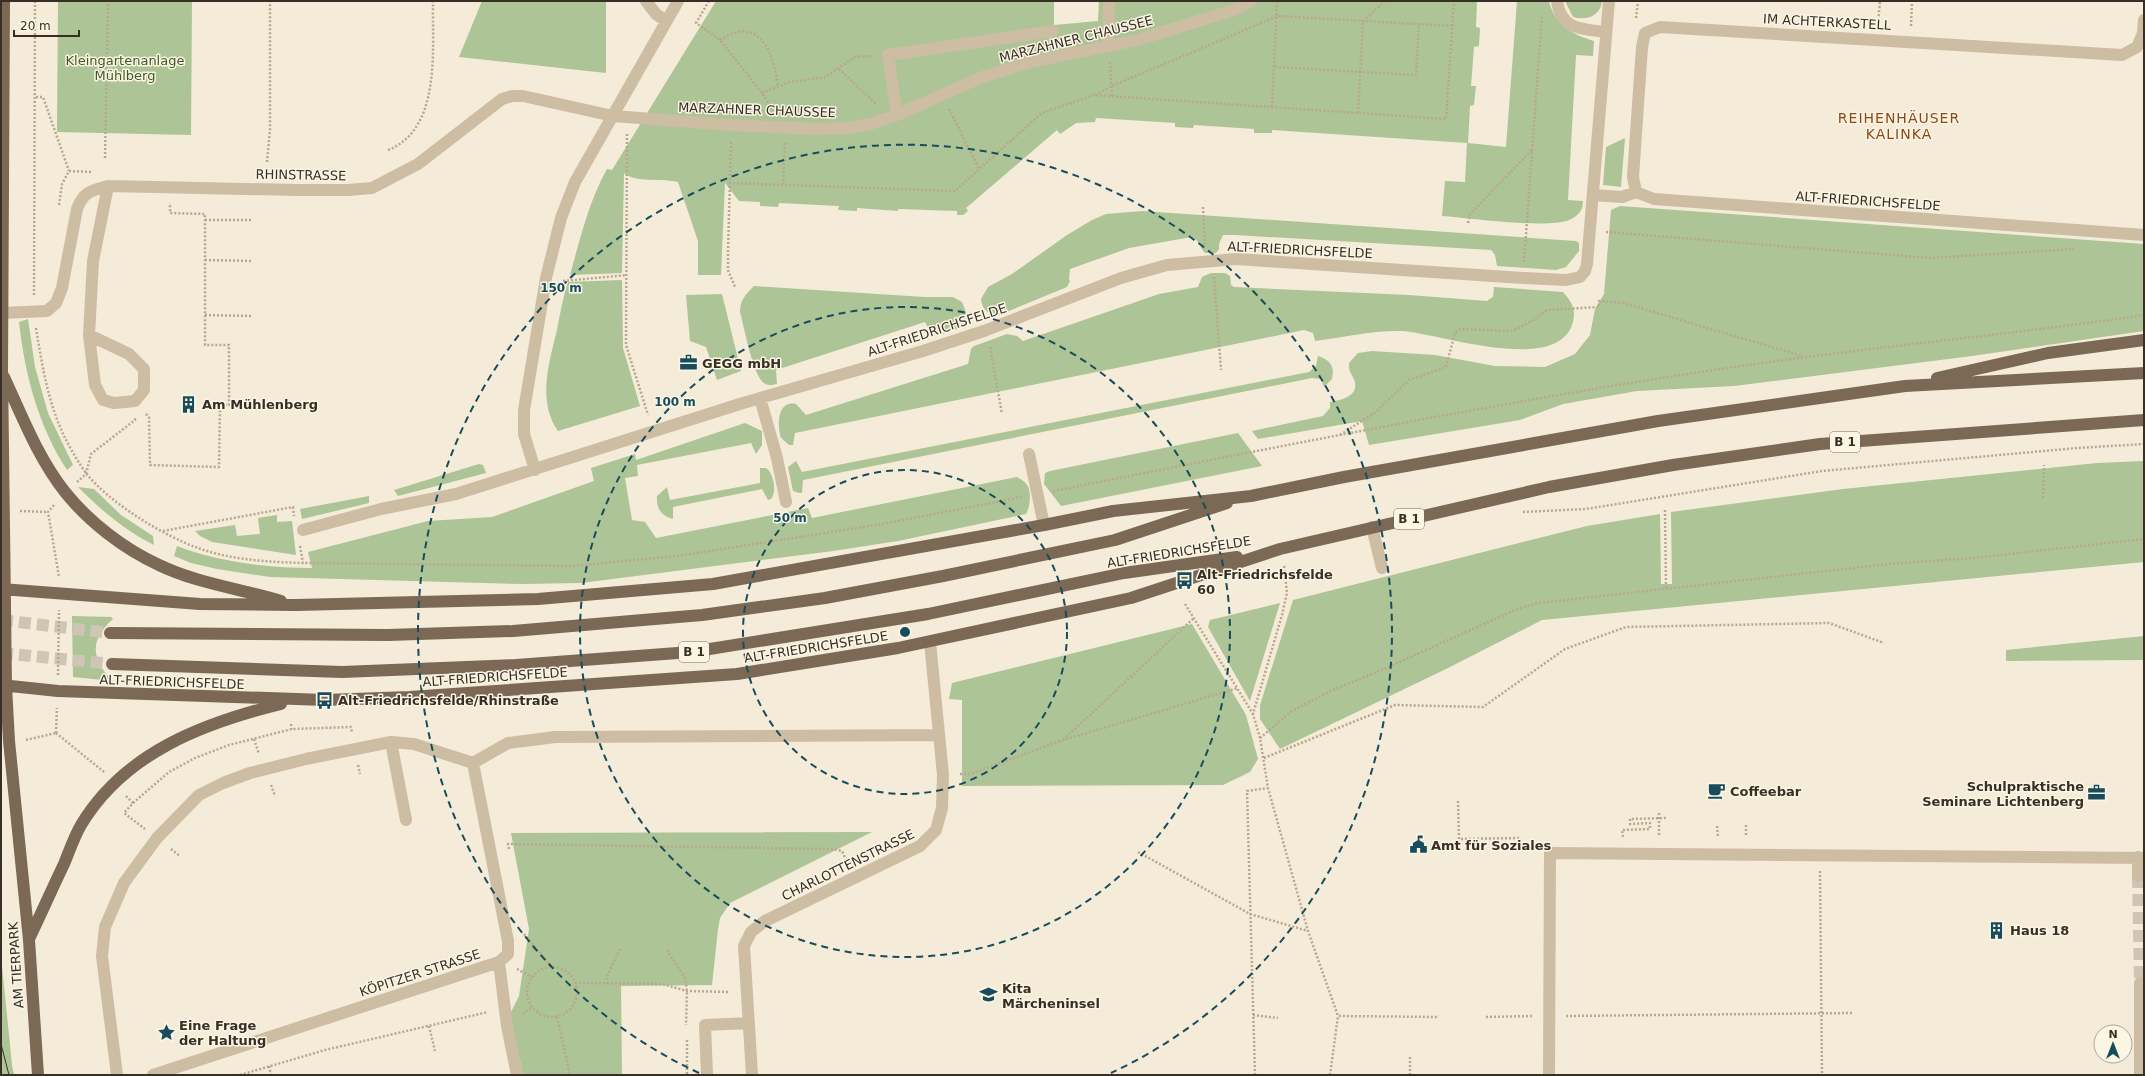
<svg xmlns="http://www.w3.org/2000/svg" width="2145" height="1076" viewBox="0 0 2145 1076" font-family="'DejaVu Sans',sans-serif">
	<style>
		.green { fill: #adc496 }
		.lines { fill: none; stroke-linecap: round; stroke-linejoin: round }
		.minor-tunnel { stroke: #cec5b4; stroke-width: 12; stroke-dasharray: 12 6; stroke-linecap: butt }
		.major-tunnel { stroke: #cec5b4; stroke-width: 12; stroke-dasharray: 12 6; stroke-linecap: butt }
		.path { stroke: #b9a78d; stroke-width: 2.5; stroke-dasharray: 2 2; stroke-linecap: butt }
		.minor { stroke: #cdbda3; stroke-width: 12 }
		.major { stroke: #7b6855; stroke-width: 12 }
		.tram { stroke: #372e26; stroke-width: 1 }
		.ring { fill: none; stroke: #174c5d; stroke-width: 2; stroke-dasharray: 7 5 }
		.labels { text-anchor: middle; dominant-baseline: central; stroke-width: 3; stroke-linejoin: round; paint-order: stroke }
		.shield { fill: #fbf5e4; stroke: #726a5f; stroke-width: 1 }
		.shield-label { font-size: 12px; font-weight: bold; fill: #372e26 }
		.street-label { font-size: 13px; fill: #372e26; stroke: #fbf5e4 }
		.park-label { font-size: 13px; fill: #3d5827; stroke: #fbf5e4 }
		.poi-label { font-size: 13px; font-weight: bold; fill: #372e26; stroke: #fbf5e4; text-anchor: start }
		.neighbourhood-label { font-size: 14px; letter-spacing: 1px; fill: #8e4716; stroke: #fbf5e4 }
		.centre { fill: #174c5d; stroke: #fbf5e4; stroke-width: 2 }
		.ring-label { font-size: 12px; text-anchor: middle; font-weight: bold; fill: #174c5d; stroke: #fbf5e4; stroke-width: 3; stroke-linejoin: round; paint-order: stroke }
	</style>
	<rect width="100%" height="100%" fill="#f4ebd8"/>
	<path class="green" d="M 58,1 L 192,1 L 191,135 L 57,132 Z
		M 482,1 L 606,1 L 606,73 L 459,57 Z
		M 716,1 L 1054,1 L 1054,25 L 1098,21 L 1099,1 L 1477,1 L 1476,27 L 1480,28 L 1479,46 L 1474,47 L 1471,86 L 1476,86 L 1474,105 L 1470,106 L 1468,143 L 1506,147 L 1517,1 L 1549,1 C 1554,24 1573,35 1594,41 L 1593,56 L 1576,55 L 1568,200 L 1583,201 C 1583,211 1578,216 1569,220 C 1547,229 1470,218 1442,216 L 1445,181 L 1465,182 L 1467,143 L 1272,130 L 1272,133 L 1254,133 L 1254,129 L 1194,125 L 1193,128 L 1175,127 L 1175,123 L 1096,118 L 1095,122 L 1076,123 L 1060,134 L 1057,130 L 966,208 L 968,211 L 963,215 L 957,215 L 957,211 L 898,209 L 898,211 L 857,208 L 857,211 L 838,210 L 839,206 L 779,203 L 778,207 L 760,206 L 760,202 L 739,201 L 725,183 L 721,275 L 698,275 L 698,241 L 678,182 C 663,178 634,183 624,173 L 622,273 L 570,275 C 580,239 589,201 607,169 L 612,170 Z
		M 1565,1 L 1602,1 C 1601,16 1586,21 1573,17 Z
		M 1625,138 L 1621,187 L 1603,185 L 1606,147 Z
		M 1620,206 L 2144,244 L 2144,331 L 1972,356 L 1734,386 L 1637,391 L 1563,404 L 1520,420 L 1369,445 L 1362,421 L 1258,439 L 1252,431 L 1323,416 L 1330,408 L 1330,402 C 1340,400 1358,397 1355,382 C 1353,375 1348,372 1349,363 L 1358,353 L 1372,351 L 1435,355 L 1495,366 L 1545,367 L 1575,354 L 1590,335 L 1595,309 L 1604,294 L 1611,210 Z
		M 1142,211 L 1576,241 L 1579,243 L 1579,251 L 1566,267 L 1556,270 L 1497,266 L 1495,255 L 1491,250 L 1235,235 L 1223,235 L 1219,244 L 1219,249 L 1216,253 L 1205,253 C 1199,247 1200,241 1192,237 L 1129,248 L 1070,269 L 1069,279 L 1070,281 L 1067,287 L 999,315 C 989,315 982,310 981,299 L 988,287 L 1012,274 L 1067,235 L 1092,220 L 1106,214 Z
		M 1211,273 L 1225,273 L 1230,276 L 1231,285 L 1234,287 L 1409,295 L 1487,301 L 1493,297 L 1494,287 L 1563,292 C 1572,302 1577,311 1572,325 C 1555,374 1440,334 1403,331 C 1373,330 1345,337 1315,341 L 1313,333 L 1304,330 L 795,433 L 793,445 L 789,445 L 781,438 C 777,426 777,400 796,404 L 806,415 L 968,364 L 971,349 L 974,346 L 1007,334 L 1017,336 L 1023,341 L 1159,294 L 1198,287 L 1202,277 Z
		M 622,280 L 623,348 L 640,406 L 558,431 C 537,401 549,363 557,330 C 560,314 563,297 568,282 Z
		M 754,286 L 924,297 L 953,297 L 962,302 L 967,315 L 966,321 L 960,328 L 940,335 L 931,333 L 925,322 L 776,370 L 777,384 C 772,385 768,386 764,383 C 753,376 744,326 740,312 C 740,300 746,294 754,286 Z
		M 722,294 L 741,371 L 717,380 L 706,347 L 690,341 L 686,295 Z
		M 28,319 L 35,367 L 48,413 L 73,465 L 67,470 C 38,425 25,375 19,322 Z
		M 1318,356 C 1330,360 1335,366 1332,379 L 1324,387 L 1321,379 L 1312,378 L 803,480 L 802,493 L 799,493 L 793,491 L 788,467 L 796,461 L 802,472 L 1309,372 L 1316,366 Z
		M 745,423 L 762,431 L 762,445 L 756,454 L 751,443 L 637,465 L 638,476 L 625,478 L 632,520 L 645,522 L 656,538 L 808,508 L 812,518 L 1017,477 C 1020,479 1025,481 1027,485 C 1032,491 1030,507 1026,514 L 898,541 L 833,551 L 581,583 L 521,584 L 270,577 L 217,569 L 191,563 L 174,556 L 177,546 C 219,562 267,568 312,568 L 308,552 L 428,521 L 492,517 L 594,481 L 591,468 L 635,454 L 636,460 Z
		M 1238,433 L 1262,466 L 1061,506 L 1044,484 L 1045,473 L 1050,471 Z
		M 2144,461 L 2144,562 L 1542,620 L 1446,669 L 1280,749 L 1260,719 L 1260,705 L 1293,600 L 1587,526 L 1660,514 L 1661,584 L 1672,584 L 1671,512 L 1843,489 L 2097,463 Z
		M 479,464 L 483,465 L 486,473 L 398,496 L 394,490 Z
		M 760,468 L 766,468 C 774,473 777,493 771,499 L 768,500 L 762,489 L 673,507 L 673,519 C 661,516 656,508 657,496 L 667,487 L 670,500 L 760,483 Z
		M 78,487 L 94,489 L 121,515 L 153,536 L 154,545 C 124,530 101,510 78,487 Z
		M 369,496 L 369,503 L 302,519 L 300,509 Z
		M 277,515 L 277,522 L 292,521 L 296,555 L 212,542 L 200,536 L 195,531 L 235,525 L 237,536 L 260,534 L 258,518 Z
		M 1280,603 L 1250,701 L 1208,627 L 1210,620 Z
		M 72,616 L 111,617 L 113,619 C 89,640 91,660 113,681 L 73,677 Z
		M 1192,624 L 1246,715 L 1258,759 L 1250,772 L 1223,785 L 962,786 L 962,700 L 949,699 L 952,683 Z
		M 2144,636 L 2144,660 L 2006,661 L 2006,650 Z
		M 872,832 L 730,903 L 720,918 L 718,929 L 712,985 L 621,986 L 622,1075 L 523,1075 L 510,1014 L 519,996 L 529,929 L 511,833 Z
		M 1,956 L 12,1065 L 14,1075 L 1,1075 Z"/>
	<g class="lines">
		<path class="minor-tunnel" d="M 2138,876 L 2140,983"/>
		<path class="major-tunnel" d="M 1,620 L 110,633
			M 1,653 L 112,664"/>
		<path class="path" d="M 709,1 L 696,23 L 720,40 L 762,93 L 772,109
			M 1636,18 L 1638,1
			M 1878,24 L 1880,1
			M 1911,26 L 1912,1
			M 720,40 C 760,14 774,53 778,87
			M 1110,62 L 1112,97
			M 1275,67 L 1416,75 L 1419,24
			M 839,69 L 877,105
			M 762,93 L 790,82 L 825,77 L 855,57 L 872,56
			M 1095,95 L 1112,86 L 1278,16 L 1452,26
			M 36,97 L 43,97 L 69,171
			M 1272,107 L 1277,1
			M 949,109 L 979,169
			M 1358,113 L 1363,21 L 1385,1
			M 627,134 L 626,345 L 648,415
			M 731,142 L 728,251 L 728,270 L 735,287
			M 388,150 C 442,129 432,48 433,1
			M 105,158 L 108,1
			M 267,162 L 270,129 L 270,1
			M 729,183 L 955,191 L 1042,113 L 1094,95 L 1446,119 L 1454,1
			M 783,185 L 785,143
			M 59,205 L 62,184 L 69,171 L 92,172
			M 1203,207 L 1205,246
			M 205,220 L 253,220
			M 1468,223 L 1470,214 L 1532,150
			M 1606,232 L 1930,258 L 2074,249
			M 205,260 L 252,261
			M 1524,262 L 1542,15
			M 1214,277 L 1221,370
			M 563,281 L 627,275
			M 34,295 L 35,1
			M 205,315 L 251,316
			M 36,328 C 42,365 48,402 64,436 C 70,448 78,462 86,473 C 108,502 164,536 198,548 C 231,560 269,562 303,563 L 573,566 L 677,556 L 883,524 L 1021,497
			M 990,347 L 1002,414
			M 146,414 L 149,417 L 150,465 L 219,467 L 220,405 L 229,405 L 229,345 L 205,345 L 205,214 L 170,213 L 170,203
			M 1340,435 L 1377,411 L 1409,380 L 1446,367 L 1455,333 L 1460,329 L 1512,331 L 1532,321 L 1547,310 L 1599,307 L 1599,301 L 1623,303 L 1802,356
			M 77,482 L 86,474 L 91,454 L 135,420 L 135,417
			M 1053,491 C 1273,448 1493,403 1714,370 C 1857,348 2001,336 2144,315
			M 2043,498 L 2044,465
			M 54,505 L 48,512 L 59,577
			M 1665,510 L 1666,589
			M 20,511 L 48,512
			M 1523,512 L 1586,509 L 1822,471 L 2077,448 L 2144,444
			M 163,531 L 293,507 L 294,516
			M 300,546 L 303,563
			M 1284,566 L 1287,593 L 1282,615 L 1253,714 L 1260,738 L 1268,788 L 1308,931 L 1338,1016 L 1439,1017
			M 1185,604 L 1253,714
			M 58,675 L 59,610
			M 291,724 L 292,729
			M 56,733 L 57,708
			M 56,733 L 104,772
			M 1260,738 L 1292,711 L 1328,692 L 1384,669 L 1517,609 L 1538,603 L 1889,564 L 1973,558 L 2144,539
			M 254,739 L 259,754
			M 26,740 L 56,733
			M 1063,740 L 1194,618
			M 1264,758 L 1395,705 L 1483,707 L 1565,649 L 1626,627 L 1829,623 L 1884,643
			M 358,765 L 360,774
			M 960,774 L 970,774 L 1063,740 L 1238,688
			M 271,785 L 275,796
			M 126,796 L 133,803 L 124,813 L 145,829
			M 1458,801 L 1459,839 L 1520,838
			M 133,803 L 169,772 L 195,758 L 229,745 L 292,729 L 351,727 L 352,733
			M 1659,813 L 1659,837
			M 1746,825 L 1746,837
			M 1717,826 L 1718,837
			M 1623,837 L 1622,830 L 1650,829 L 1650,823 L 1630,824 L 1630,819 L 1667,818
			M 171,849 L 180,856
			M 509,849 L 508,844 L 833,849 L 842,851 L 848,864
			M 1138,852 L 1250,914 L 1308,931
			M 1820,871 L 1822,1075
			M 524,934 L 552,967
			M 667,950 L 685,978 L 687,991 L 686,1025
			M527 992a25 25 0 1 1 50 0a25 25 0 1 1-50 0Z
			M 517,969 L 532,977
			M 575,983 L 662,984 L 687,991 L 730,992
			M 607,984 L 607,976 L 620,949
			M 523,1014 L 533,1007
			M 1253,1015 L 1278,1018
			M 1566,1016 L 1852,1013
			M 557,1017 L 570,1075
			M 1486,1017 L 1533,1016
			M 429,1026 L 435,1051
			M 687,1040 L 687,1075
			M 1410,1057 L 1410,1075
			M 269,1066 L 271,1075
			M 240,1075 L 325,1050 L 488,1012
			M 1255,1075 L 1247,791 L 1268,788
			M 1330,1075 L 1338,1016"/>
		<path class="minor" d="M 646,1 L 656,14 L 666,21
			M 1557,1 C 1561,30 1582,29 1606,32
			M 1108,45 L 1109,1
			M 897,115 L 888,55 L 1053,31
			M 1636,192 L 1633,177 L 1642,47 L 1645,33 L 1660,27 L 2122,55 L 2137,47 L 2143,33 L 2144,20
			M 1593,195 L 1622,197 L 1636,192 L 1654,199 L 2144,235
			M 2,313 L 47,311 L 56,303 L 62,288 L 77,209 C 84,191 91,191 108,186 L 297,190 L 348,190 L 372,188 L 418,164 L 502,99 L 512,96 L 523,96 L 613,116 L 731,125 L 816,129 L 849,128 L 870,124 L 897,115 L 980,78 L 1027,63 L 1137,40 L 1234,10 L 1251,1
			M 89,335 L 129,354 L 144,369 L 144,390 L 135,401 L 114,403 L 103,400 L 95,385 L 89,335 L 93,261 L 108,186
			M 760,398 L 777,458 L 786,502
			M 1029,454 L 1044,525
			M 535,470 L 524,434 L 524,410 L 546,278 L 561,218 L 575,182 L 678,1
			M 1372,527 L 1382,568
			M 303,530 L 381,509 L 456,494 L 743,403 L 923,351 L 984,331 L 1121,278 L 1167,265 L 1236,259 L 1523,278 L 1566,280 L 1580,277 L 1585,271 L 1587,264 L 1609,1
			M 391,742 L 406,820
			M 2138,857 L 2138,876
			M 499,962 L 507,1026 L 517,1075
			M 2140,983 L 2140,1075
			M 117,1075 L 102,956 L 105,927 L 124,883 L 157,838 L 199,795 L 223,783 L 250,773 L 306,759 L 391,742 L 414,744 L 473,763 L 508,743 L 555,737 L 939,735
			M 153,1075 L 499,962 L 508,954 L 508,941 L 473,763
			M 707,1075 L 705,1025 L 749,1023
			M 752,1075 L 744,946 L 751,932 L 765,921 L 920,846 L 936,830 L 942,808 L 943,775 L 930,642
			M 1549,1075 L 1550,853 L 2144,858"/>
		<path class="major" d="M 4,1 L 2,370 L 6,686 L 9,741 L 29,940 L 38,1075
			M 4,377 C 22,416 38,458 65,492 C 89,522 124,549 159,565 C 196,583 241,589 281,601
			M 1937,378 L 2048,353 L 2144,340
			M 1,589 L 200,604 L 296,605 L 538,599 L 713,584 L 1044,525 L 1113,511 L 1251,496 L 1344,477 L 1658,421 L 1905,386 L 2144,373
			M 110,633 L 388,635 L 513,631 L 702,615 L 825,598 L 943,576 L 1115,540 L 1227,503
			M 112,664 L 342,672 L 516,665 L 691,652 L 928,614 L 1124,573 L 1237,557
			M 1,685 L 58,691 L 325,700 L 410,697 L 737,674 L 898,648 L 1131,598 L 1280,549 L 1549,487 L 1673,465 L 1820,444 L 2144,420
			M 29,939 C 41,914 52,889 64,864 C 69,852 74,837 81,825 C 124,753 203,723 281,704"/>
		<path class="tram" d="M 1,1044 L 9,1075"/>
	</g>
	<g class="ring">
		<circle cx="905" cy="632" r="162"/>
		<circle cx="905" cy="632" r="325"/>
		<path d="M699 1073A487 487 0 1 1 1111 1073"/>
	</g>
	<defs>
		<symbol id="office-bare" viewBox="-9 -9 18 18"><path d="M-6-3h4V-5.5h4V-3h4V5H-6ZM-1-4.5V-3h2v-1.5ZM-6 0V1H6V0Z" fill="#174c5d" stroke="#fbf5e4" stroke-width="2.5" paint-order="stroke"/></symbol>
		<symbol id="building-bare" viewBox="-9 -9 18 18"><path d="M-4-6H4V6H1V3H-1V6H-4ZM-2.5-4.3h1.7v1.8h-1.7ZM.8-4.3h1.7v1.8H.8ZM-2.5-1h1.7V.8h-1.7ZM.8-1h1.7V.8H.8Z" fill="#174c5d" stroke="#fbf5e4" stroke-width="2.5" paint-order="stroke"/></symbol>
		<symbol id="bus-bare" viewBox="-9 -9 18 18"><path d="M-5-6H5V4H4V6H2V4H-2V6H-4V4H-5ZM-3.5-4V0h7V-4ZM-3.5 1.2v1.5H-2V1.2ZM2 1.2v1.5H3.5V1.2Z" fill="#174c5d" stroke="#fbf5e4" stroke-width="2.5" paint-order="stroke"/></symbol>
		<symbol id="cafe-bare" viewBox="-9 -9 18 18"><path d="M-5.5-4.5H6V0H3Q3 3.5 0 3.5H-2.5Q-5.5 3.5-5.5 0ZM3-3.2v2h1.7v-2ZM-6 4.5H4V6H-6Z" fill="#174c5d" stroke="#fbf5e4" stroke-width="2.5" paint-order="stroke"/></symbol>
		<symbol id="civic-bare" viewBox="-9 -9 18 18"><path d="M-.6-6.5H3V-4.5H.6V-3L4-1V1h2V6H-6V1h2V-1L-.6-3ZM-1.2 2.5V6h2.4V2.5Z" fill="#174c5d" stroke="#fbf5e4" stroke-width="2.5" paint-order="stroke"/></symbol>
		<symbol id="school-bare" viewBox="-9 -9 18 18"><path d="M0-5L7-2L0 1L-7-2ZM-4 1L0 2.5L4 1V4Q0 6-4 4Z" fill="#174c5d" stroke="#fbf5e4" stroke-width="2.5" paint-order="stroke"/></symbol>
		<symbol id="sight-bare" viewBox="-9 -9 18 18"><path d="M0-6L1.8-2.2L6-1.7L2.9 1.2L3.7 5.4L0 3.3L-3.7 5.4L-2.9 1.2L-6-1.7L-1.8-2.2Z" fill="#174c5d" stroke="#fbf5e4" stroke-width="2.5" paint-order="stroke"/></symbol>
	</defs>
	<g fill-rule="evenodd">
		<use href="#office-bare" x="676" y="350" width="25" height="25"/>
		<use href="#building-bare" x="176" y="392" width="25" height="25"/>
		<use href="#bus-bare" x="1172" y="568" width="25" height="25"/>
		<use href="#bus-bare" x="312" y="688" width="25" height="25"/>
		<use href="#cafe-bare" x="1704" y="778" width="25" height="25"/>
		<use href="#office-bare" x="2084" y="780" width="25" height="25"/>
		<use href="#civic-bare" x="1406" y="832" width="25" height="25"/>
		<use href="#building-bare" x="1984" y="918" width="25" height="25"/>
		<use href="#school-bare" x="976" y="982" width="25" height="25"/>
		<use href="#sight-bare" x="154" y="1020" width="25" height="25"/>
	</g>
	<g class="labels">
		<g class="shield">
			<rect x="1830" y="432" width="30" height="20" rx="3"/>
			<rect x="1394" y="509" width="30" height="20" rx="3"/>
			<rect x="679" y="642" width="30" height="20" rx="3"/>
		</g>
		<g class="shield-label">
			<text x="1845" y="442">B 1</text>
			<text x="1409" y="519">B 1</text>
			<text x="694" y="652">B 1</text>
		</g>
		<g class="street-label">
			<text transform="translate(1827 22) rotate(3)">IM ACHTERKASTELL</text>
			<text transform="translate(1076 39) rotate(-14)">MARZAHNER CHAUSSEE</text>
			<text transform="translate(757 110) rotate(2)">MARZAHNER CHAUSSEE</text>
			<text transform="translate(301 175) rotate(1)">RHINSTRASSE</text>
			<text transform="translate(1868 201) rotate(4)">ALT-FRIEDRICHSFELDE</text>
			<text transform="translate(1300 250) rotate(3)">ALT-FRIEDRICHSFELDE</text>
			<text transform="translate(937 330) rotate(-18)">ALT-FRIEDRICHSFELDE</text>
			<text transform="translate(1179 552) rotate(-9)">ALT-FRIEDRICHSFELDE</text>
			<text transform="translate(816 647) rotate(-9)">ALT-FRIEDRICHSFELDE</text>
			<text transform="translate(495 677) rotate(-4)">ALT-FRIEDRICHSFELDE</text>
			<text transform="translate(172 682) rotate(2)">ALT-FRIEDRICHSFELDE</text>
			<text transform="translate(848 865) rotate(-26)">CHARLOTTENSTRASSE</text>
			<text transform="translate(16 965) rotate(-94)">AM TIERPARK</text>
			<text transform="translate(420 973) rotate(-18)">KÖPITZER STRASSE</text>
		</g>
		<g class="park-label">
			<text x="125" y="60">Kleingartenanlage<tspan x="125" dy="15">Mühlberg</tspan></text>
		</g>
		<g class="poi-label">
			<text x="702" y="363">GEGG mbH</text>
			<text x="202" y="404">Am Mühlenberg</text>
			<text x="1197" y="574">Alt-Friedrichsfelde<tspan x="1197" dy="15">60</tspan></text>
			<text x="338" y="700">Alt-Friedrichsfelde/Rhinstraße</text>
			<text x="2084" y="786" text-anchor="end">Schulpraktische<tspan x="2084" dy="15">Seminare Lichtenberg</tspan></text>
			<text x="1730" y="791">Coffeebar</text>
			<text x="1431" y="845">Amt für Soziales</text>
			<text x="2010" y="930">Haus 18</text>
			<text x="1002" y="988">Kita<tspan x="1002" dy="15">Märcheninsel</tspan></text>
			<text x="179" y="1025">Eine Frage<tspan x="179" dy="15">der Haltung</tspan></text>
		</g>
		<g class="neighbourhood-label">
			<text x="1899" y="118">REIHENHÄUSER<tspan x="1899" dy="16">KALINKA</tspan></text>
		</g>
	</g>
	<circle cx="905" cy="632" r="6" class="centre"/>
	<g class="ring-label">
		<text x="561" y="292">150 m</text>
		<text x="675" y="406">100 m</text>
		<text x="790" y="522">50 m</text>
	</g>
	<rect width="2145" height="1076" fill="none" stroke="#372e26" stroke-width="4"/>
	<g transform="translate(2113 1044)"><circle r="19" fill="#fbf5e4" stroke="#ada598"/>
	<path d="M0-3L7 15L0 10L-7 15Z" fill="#174c5d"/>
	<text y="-6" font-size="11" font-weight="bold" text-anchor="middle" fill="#372e26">N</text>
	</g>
	<path d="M14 30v6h65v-6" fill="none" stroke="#372e26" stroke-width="2"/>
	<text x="20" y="30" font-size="12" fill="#372e26" stroke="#fbf5e4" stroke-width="3" paint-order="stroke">20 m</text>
</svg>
